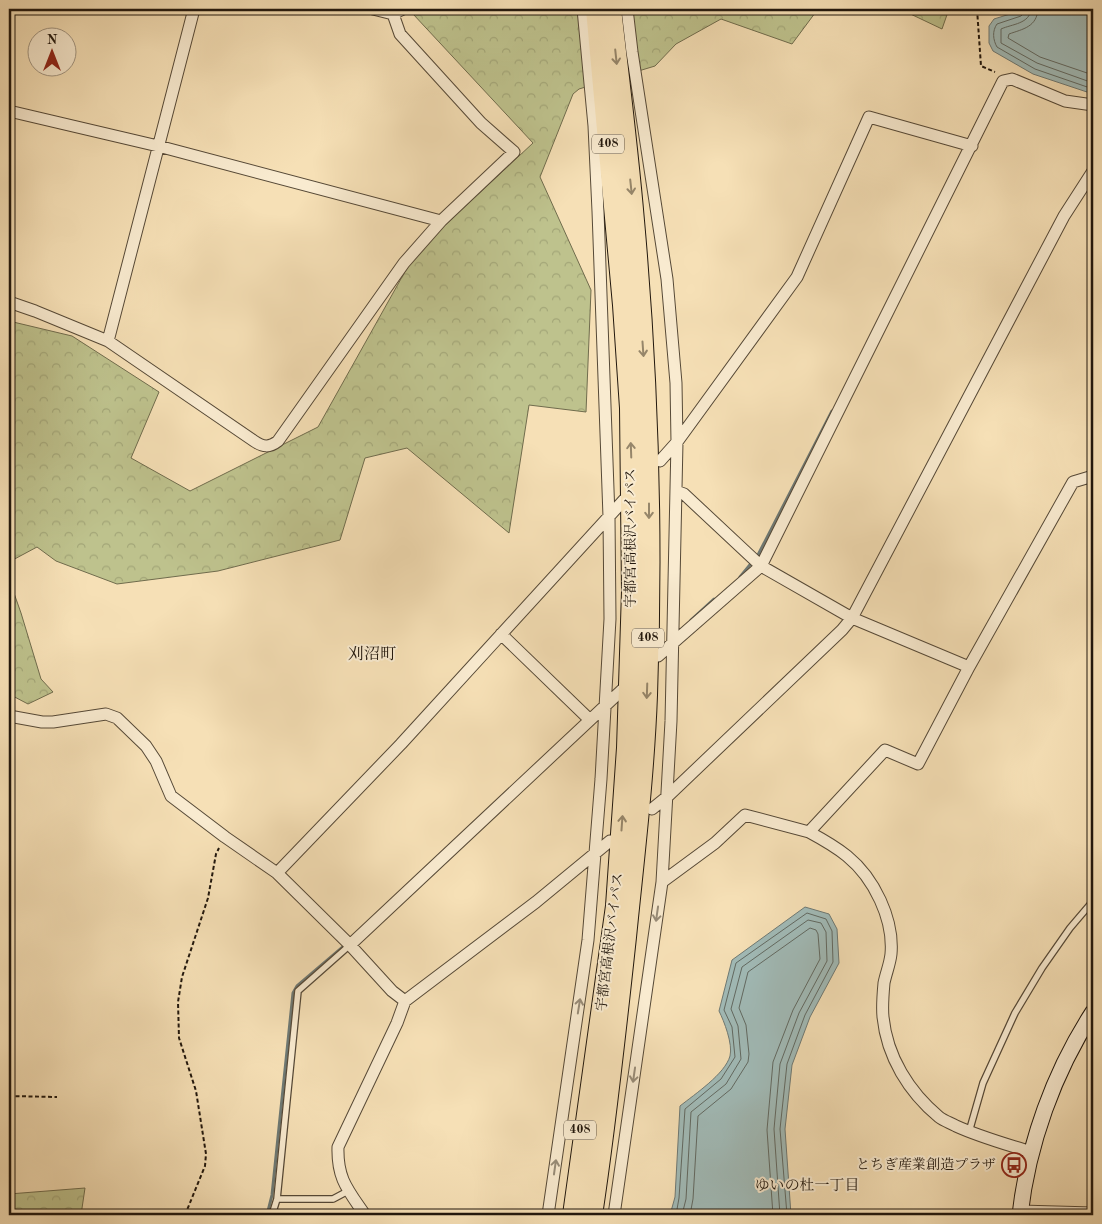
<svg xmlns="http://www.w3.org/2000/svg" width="1102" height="1224" viewBox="0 0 1102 1224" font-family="'Old Standard TT','Noto Serif JP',serif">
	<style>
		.forest { fill: url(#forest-crowns); stroke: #706c4d }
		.water { fill: #a1bbb8; stroke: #6e7974 }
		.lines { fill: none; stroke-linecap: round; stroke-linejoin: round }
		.shore { stroke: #616962; stroke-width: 1 }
		.stream { stroke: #6e7974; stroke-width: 3 }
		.lane-casing { stroke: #564937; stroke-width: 8 }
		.street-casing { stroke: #564937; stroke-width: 13 }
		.secondary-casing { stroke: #21170d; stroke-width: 17 }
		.highway-casing { stroke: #21170d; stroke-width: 22 }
		.path { stroke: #21170d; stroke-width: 2; stroke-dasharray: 4 2.5; stroke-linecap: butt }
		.lane { stroke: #f9ebd0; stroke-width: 5.5 }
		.street { stroke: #f9ebd0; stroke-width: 11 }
		.secondary { stroke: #f9ebd0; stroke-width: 15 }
		.highway { stroke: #f6e0b6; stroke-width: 20 }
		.oneway { stroke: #96866a }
		.oneway2 { stroke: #988c78 }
		.labels { text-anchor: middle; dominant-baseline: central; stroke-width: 4; stroke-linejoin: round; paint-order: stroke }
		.shield { fill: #f9ebd0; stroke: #625748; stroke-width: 1 }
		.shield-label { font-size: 12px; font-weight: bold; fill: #21170d }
		.street-label { font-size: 14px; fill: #21170d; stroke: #f9ebd0 }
		.poi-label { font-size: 14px; fill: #21170d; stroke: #f9ebd0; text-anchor: end }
		.neighbourhood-label { font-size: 15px; fill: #21170d; stroke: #f9ebd0 }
		.quarter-label { font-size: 16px; fill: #21170d; stroke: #f9ebd0 }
	</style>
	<defs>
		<pattern id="forest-crowns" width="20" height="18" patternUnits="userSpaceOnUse" patternTransform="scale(1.25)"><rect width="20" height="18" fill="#bec28d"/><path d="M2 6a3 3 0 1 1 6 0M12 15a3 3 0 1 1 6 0" fill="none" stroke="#a3a678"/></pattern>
	</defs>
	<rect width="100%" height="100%" fill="#f6e0b6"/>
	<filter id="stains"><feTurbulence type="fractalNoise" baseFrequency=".004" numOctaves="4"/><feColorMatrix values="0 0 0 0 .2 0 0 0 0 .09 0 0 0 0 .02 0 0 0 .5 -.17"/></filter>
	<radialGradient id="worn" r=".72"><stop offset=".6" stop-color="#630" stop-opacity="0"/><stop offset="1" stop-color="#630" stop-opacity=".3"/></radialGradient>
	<path class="forest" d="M 411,9 L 818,9 L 792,44 L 721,19 L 676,44 L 655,66 L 579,89 L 573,94 L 540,177 L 591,290 L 586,412 L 529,405 L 509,533 L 407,448 L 365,458 L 340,540 L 218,571 L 117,584 L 56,561 L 37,547 L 9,562 L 9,321 L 72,336 L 159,392 L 131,458 L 190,491 L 318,427 L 416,252 L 533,143 L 413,14 Z
		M 900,9 L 949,9 L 942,29 Z
		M 9,579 L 21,613 L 41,679 L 53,692 L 28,704 L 9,694 Z
		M 85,1188 L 81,1215 L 9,1215 L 9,1194 Z"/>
	<path class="water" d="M 1026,9 L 1093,9 L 1093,94 L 1033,74 L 993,51 L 989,43 L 989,26 L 994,19 Z
		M 805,907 L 829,914 L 837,929 L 839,963 L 810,1017 L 792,1065 L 785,1129 L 791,1215 L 670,1215 L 675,1197 L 680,1106 C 695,1094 725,1074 730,1056 C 733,1044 724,1021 719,1011 L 732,960 Z"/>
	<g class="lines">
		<path class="shore" d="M 1024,9 L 1024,13 L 1021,16 L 997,24 C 992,31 993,40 997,47 L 1035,69 L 1093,89
			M 1031,9 C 1030,24 1012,24 1001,29 L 1001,43 L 1037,63 L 1093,83
			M 1038,9 C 1037,27 1023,29 1009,34 L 1008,38 L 1040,57 L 1093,75
			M 676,1215 L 679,1198 L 685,1109 L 721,1079 L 735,1057 L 732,1027 L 724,1010 L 736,963 L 807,913 L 826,919 L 832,931 L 833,962 L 805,1015 L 787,1064 L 780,1129 L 787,1215
			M 682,1215 L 686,1199 L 691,1112 L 726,1084 L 741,1059 L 738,1026 L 731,1009 L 742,967 L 808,920 L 821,923 L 826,932 L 827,961 L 799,1013 L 780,1064 L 774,1129 L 780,1215
			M 690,1215 L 693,1199 L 698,1116 L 731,1089 L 748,1062 L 749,1054 L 746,1025 L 739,1008 L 748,972 L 810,928 L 816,930 L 818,934 L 820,959 L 793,1010 L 773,1062 L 767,1130 L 773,1215"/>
		<path class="stream" d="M 740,577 L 758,555 L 832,411
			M 691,620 L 714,599
			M 267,1215 L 272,1195 L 293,993 L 297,986 L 344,946"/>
		<defs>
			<path id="lane" d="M 969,1132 L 983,1083 L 1015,1013 L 1042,968 L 1070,928 L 1093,901
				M 277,1199 L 333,1199 L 348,1191
				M 272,1215 L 277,1199 L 298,991 L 350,945"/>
			<path id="street" d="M 373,9 L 393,14
				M 9,111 L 158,146 L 441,221
				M 9,302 L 35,311 L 108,341 L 254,441 C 263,447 269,448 278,441 L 404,263 L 441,221 L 514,152 L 481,123 L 400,34 L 393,14 L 403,9
				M 108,341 L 194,9
				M 660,461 L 677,442 L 797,277 L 869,117 L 972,146
				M 676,491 L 684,494 L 761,566 L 852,618 L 969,667
				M 501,634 L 590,720
				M 658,656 L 761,566 L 1003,81 L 1012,79 L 1065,101 L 1093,105
				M 9,716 L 42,722 L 53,722 L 106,714 L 117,718 L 146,746 L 156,761 L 171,796 L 225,837 L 277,873 L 350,945 L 392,991 L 405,1001
				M 652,809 L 668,796 L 842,630 L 852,618 L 1064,216 L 1093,171
				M 809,832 C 822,839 836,847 847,856 C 874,878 894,919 891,954 C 890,964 886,973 884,983 C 883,994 882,1007 883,1017 C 887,1057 909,1092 939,1117 C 944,1121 951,1123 956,1126 C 980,1137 1006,1144 1031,1152
				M 277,873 L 401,744 L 624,500
				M 662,882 L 715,843 L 745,815 L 809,832 L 885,750 L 918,764 L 969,667 L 1073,482 L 1093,476
				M 350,945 L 622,690
				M 1020,1211 L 1093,1213
				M 365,1215 C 348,1190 337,1179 338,1147 L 397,1023 L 405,1001 L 536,902 L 610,841
				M 548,1215 L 588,940 L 601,779 L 610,619 L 609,517 L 598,211 L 594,126 L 583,9
				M 614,1215 L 662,882 L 671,721 L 677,442 L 676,383 L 667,279 L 632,52 L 627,9"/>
			<path id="secondary" d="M 1020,1215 C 1028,1144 1054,1072 1093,1012"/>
			<path id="highway" d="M 573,1215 L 616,906 L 627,748 L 632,591 L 630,408 L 623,305 L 596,9
				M 592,1215 C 606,1123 616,1030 626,937 C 634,857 644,776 647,695 C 653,537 648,378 634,221 C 628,150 619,79 611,9"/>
		</defs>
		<use href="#lane" class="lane-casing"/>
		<use href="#street" class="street-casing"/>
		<use href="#secondary" class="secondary-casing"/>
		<use href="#highway" class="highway-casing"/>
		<path class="path" d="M 977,9 L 981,66 L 995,72
			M 9,1096 L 57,1097
			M 185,1215 L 205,1166 L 206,1154 L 196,1091 L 179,1038 L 178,1002 L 182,977 L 208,898 L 216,854 L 219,848"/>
		<use href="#lane" class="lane"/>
		<use href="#street" class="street"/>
		<use href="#secondary" class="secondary"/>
		<use href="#highway" class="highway"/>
	</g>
	<defs><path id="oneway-shaft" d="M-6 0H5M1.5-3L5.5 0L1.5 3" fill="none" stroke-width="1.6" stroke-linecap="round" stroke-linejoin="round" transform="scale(1.25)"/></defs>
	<g class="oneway">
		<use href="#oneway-shaft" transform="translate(616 57) rotate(84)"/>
		<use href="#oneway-shaft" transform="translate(631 187) rotate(84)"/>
		<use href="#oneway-shaft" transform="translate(643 349) rotate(86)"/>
		<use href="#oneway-shaft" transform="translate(631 450) rotate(-92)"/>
		<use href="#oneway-shaft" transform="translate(649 511) rotate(90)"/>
		<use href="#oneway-shaft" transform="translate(647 691) rotate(92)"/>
		<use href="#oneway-shaft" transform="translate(622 823) rotate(-86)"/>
	</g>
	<g class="oneway2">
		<use href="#oneway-shaft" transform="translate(657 914) rotate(98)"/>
		<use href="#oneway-shaft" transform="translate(579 1006) rotate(-81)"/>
		<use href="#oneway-shaft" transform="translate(634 1075) rotate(98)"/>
		<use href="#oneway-shaft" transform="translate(555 1167) rotate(-82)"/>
	</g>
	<defs>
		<symbol id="bus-ring" viewBox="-11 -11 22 22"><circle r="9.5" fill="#f9ebd0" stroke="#8f2418" stroke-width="1.5"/><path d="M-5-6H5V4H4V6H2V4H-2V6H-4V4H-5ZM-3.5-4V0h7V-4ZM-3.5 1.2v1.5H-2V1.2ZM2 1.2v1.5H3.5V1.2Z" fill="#8f2418"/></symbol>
	</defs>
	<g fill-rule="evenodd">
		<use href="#bus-ring" x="1000" y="1151" width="28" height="28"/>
	</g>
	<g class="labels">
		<g class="shield">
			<rect x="592" y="134.5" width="32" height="19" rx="4"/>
			<rect x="632" y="628.5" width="32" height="19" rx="4"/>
			<rect x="564" y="1120.5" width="32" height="19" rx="4"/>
		</g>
		<g class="shield-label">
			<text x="608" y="144">408</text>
			<text x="648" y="638">408</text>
			<text x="580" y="1130">408</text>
		</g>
		<g class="street-label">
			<text transform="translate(631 538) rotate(-90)">宇都宮高根沢バイパス</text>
			<text transform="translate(610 942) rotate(-83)">宇都宮高根沢バイパス</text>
		</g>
		<g class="poi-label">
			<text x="996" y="1165">とちぎ産業創造プラザ</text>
		</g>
		<g class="neighbourhood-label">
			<text x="807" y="1186">ゆいの杜一丁目</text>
		</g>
		<g class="quarter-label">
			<text x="372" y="655">刈沼町</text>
		</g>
	</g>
	<rect width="1102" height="1224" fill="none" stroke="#f6e0b6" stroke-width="30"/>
	<rect x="10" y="10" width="1082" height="1204" fill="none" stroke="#21170d" stroke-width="2.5"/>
	<rect x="15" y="15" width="1072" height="1194" fill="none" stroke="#21170d"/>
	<g transform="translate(52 52)"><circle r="24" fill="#f9ebd0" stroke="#a39682"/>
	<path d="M0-4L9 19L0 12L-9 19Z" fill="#8f2418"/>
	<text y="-8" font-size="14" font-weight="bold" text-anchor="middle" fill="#21170d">N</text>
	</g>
	<rect width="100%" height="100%" filter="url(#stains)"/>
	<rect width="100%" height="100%" fill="url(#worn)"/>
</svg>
